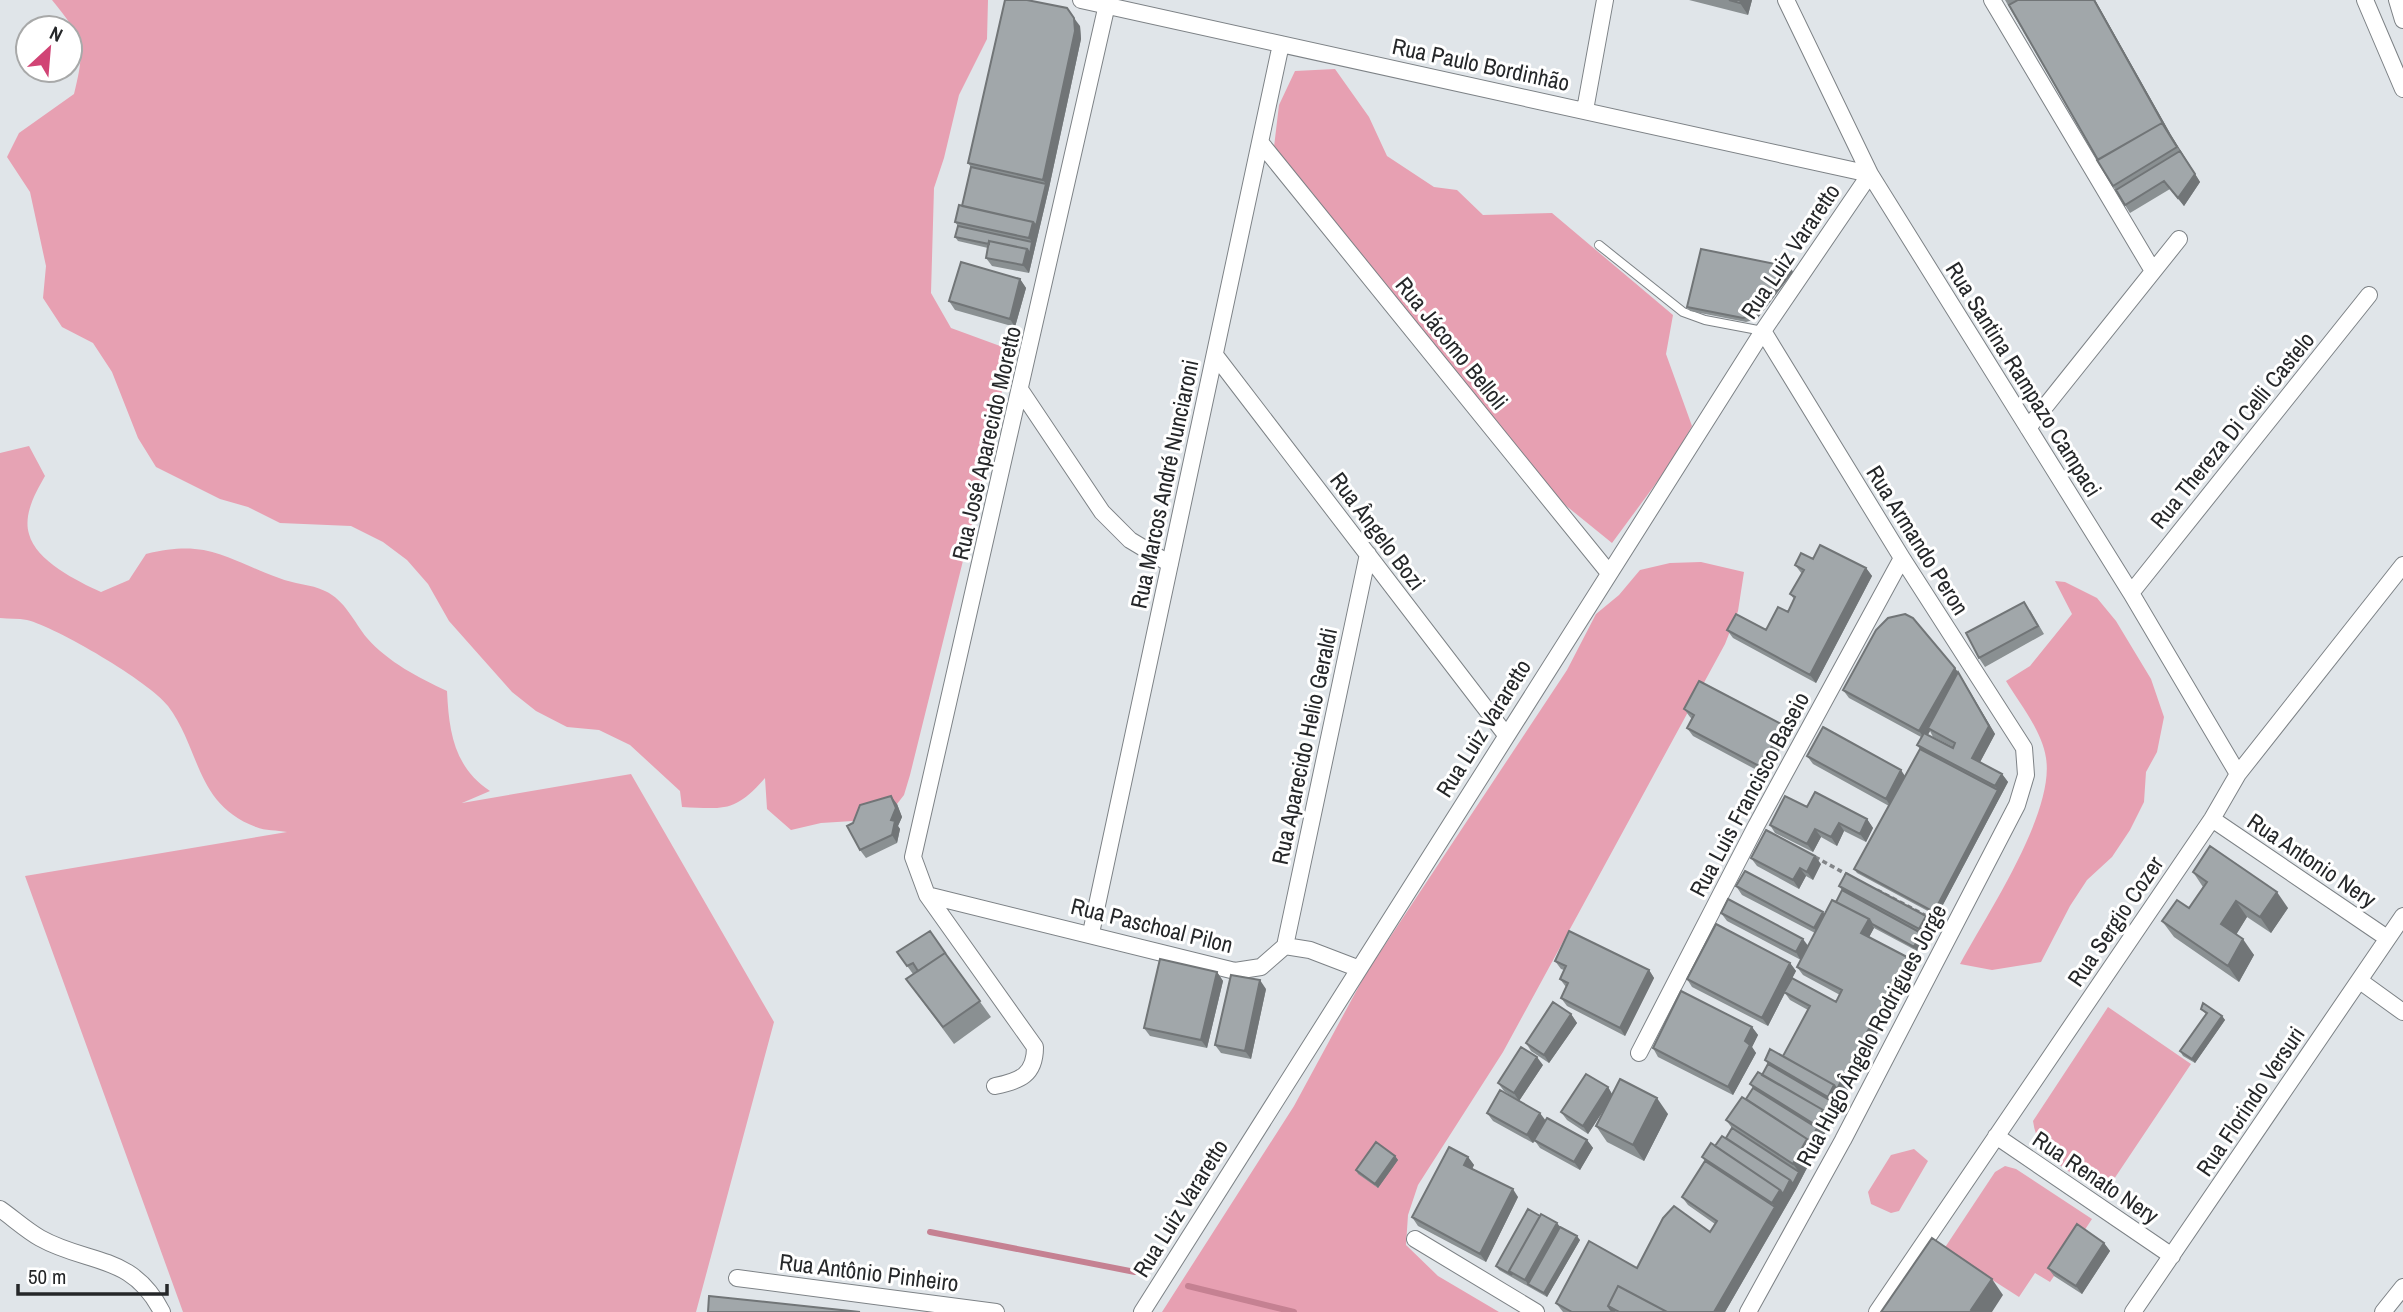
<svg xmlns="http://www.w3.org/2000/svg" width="2403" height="1312" viewBox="0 0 2403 1312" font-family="'Archivo Narrow',sans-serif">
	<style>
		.green { fill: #e6a3b4 }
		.forest { fill: #e7a0b2 }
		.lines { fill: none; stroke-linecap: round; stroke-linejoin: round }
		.stream { stroke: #c58192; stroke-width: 6 }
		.lane-casing { stroke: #7d8286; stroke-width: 10 }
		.street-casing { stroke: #7d8286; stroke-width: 18 }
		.path { stroke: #828588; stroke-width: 3.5; stroke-dasharray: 5 3.5; stroke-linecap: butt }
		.lane { stroke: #fff; stroke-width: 8 }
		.street { stroke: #fff; stroke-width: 16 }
		.wall { fill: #8a9092; fill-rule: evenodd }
		.shaded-wall { fill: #717577 }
		.building { fill: #a1a7aa; stroke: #717577; stroke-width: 2 }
		.labels { text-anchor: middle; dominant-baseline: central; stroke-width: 6; stroke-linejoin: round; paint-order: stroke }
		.street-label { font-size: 23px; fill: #252729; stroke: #fff }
	</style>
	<rect width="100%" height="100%" fill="#e0e5e9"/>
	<path class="green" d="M 29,446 L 45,476 C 36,492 23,514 29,534 C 36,561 77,581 101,592 L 129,580 L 146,554 C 208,539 224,558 279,578 C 293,584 311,584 325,591 C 345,600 354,622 367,638 C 388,662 419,678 447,691 C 449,732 454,767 490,791 L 462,803 L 631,774 L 774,1022 L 696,1312 L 183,1312 L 25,876 L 287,832 C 277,830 265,831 256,827 C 195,804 201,750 168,706 C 150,682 56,627 27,620 C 18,618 9,619 0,618 L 0,453 Z
		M 2108,1007 L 2191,1064 L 2104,1194 C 2074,1173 2038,1160 2033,1121 Z
		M 1914,1149 L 1928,1161 L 1899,1211 L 1891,1213 L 1871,1204 L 1868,1192 L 1891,1155 Z
		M 2005,1166 L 2016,1169 L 2092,1219 L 2050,1282 L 2035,1273 L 2019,1297 L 1944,1249 L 1995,1172 Z"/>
	<path class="forest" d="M 52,0 L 988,0 L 987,39 L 959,95 L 944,158 L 934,188 L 931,293 L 951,328 L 1011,350 L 978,500 L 910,775 L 904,795 L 897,804 L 866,813 L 853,821 L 821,823 L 791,830 L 767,809 L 765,778 C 735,812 725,809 682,807 L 680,791 L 630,745 L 599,730 L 567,727 L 536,711 L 512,692 L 449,621 L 428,584 L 407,560 L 383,542 L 351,526 L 280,523 L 248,507 L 220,499 L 156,467 L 138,438 L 112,372 L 93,343 L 62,327 L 43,298 L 46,266 L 30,192 L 7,157 L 19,133 L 74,94 C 86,46 83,38 52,0 Z
		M 1335,69 L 1369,117 L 1387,156 L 1434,187 L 1457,190 L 1483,215 L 1552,213 L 1673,315 L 1666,354 L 1692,426 L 1671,463 L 1612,543 L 1559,500 L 1274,147 L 1279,105 L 1295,71 Z
		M 1701,562 L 1744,572 L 1738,611 L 1725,644 L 1503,1052 L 1418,1185 L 1408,1215 L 1406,1245 L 1438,1276 L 1499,1312 L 1162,1312 L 1294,1106 L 1365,975 L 1567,670 L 1596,614 L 1619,595 L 1640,570 L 1670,563 Z
		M 2055,581 L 2065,582 L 2097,598 L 2116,621 L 2151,679 L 2164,717 L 2157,752 L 2146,772 L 2144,802 L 2130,830 L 2112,857 L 2087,880 L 2070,906 L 2041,962 L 1992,970 L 1960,964 C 1987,914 2055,813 2046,758 C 2042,731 2020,704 2006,681 L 2030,666 L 2072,614 Z"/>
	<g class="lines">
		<path class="stream" d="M 930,1232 L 1135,1272
			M 1188,1286 L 1294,1312"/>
		<defs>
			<path id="lane" d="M 1599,245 L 1683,312 L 1705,320 L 1763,331"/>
			<path id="street" d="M 1081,0 L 1870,174
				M 1786,0 L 1870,174 L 2131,593 L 2238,774
				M 1992,0 L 2153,271
				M 2365,0 L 2403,89
				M 2397,0 L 2403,20
				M 1585,110 L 1605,0
				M 1260,142 L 1609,573
				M 1215,355 L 1506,735
				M 1021,391 L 1102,512 L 1130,540 L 1170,564
				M 2028,428 L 2179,239
				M 2131,593 L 2369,295
				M 2212,819 L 2387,938
				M 927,895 L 1235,971 L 1261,967 L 1285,946 L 1310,950 L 1357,968
				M 1091,933 L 1281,44
				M 1285,946 L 1368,554
				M 2360,981 L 2403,1012
				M 1639,1053 L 1756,826 L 1902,558
				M 995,1086 C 1020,1081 1035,1075 1035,1047 L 927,895 L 913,857 L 1108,0
				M 1996,1136 L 2172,1256
				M 0,1209 C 13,1218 26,1230 40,1238 C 88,1265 132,1253 162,1312
				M 1415,1239 L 1536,1312
				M 737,1278 L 996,1312
				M 1142,1312 L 1763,331 L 1870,174
				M 1748,1312 L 1843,1140 L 2017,805 L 2026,775 L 2024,748 L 1902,558 L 1763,331
				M 1877,1312 L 2212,819 L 2238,774 L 2403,565
				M 2133,1312 L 2403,916
				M 2383,1312 L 2403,1287"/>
		</defs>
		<use href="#lane" class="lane-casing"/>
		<use href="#street" class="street-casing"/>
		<path class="path" d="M 1815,857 L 1848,875
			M 1877,890 L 1938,922"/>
		<use href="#lane" class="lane"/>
		<use href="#street" class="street"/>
	</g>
	<path class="wall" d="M 1689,0 L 1752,0 L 1748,15 Z
		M 2005,0 L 2095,0 L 2171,135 L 2200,182 L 2184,206 L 2170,189 L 2130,213 L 2113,186 Z
		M 1080,26 L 1081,39 L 1049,188 L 1029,273 L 992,266 L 986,258 L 988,248 L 958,241 L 955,237 L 958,226 L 955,222 L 962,206 L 971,167 L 968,163 Z
		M 1790,267 L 1793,272 L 1757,319 L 1746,322 L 1690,311 L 1687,307 Z
		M 1020,279 L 1026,288 L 1015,327 L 955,310 L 949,301 Z
		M 1813,559 L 1866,568 L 1872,576 L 1816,683 L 1733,638 L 1727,630 L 1766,630 L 1788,612 L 1794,599 L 1790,594 L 1802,574 L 1795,565 Z
		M 2030,610 L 2044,634 L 1985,667 L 1979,658 Z
		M 1955,668 L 1963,680 L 1995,734 L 1980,762 L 2002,774 L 2008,782 L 1937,916 L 1857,873 L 1854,869 L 1889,806 L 1813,764 L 1807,756 L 1905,776 L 1920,749 L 1917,745 L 1921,737 L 1849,698 L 1843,690 ZM 1930,731 L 1933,737 L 1953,747 L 1953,748 L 1928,735 Z
		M 1684,709 L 1788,734 L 1766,775 L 1693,736 L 1687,728 L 1692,719 L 1690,717 Z
		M 897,804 L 902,817 L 898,826 L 900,829 L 897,843 L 866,858 L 860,850 Z
		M 1807,807 L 1867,819 L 1873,828 L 1866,842 L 1844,831 L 1837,846 L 1821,837 L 1813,852 L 1775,833 L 1770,825 Z
		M 1751,858 L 1821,864 L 1813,880 L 1806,876 L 1799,889 L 1757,866 Z
		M 2193,872 L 2288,908 L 2271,933 L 2247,917 L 2236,934 L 2254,955 L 2239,982 L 2174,937 L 2162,921 L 2189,908 L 2203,887 Z
		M 1736,886 L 1825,914 L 1836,902 L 1842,890 L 1839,886 L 1926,916 L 1931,924 L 1917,951 L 1874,928 L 1869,937 L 1913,965 L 1796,1189 L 1725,1312 L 1563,1312 L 1556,1303 L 1637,1268 L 1710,1232 L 1715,1224 L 1688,1205 L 1682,1197 L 1705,1161 L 1702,1157 L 1726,1138 L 1732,1128 L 1726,1120 L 1746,1099 L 1753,1088 L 1750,1084 L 1762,1075 L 1768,1064 L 1765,1060 L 1783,1056 L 1808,1010 L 1790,1000 L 1785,993 L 1768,1026 L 1692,987 L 1687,979 L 1790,963 L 1796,971 L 1792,978 L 1836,1002 L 1840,995 L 1803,975 L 1797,967 L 1801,960 L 1727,921 L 1721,913 L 1808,946 L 1815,933 L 1742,895 Z
		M 897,952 L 947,956 L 991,1017 L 954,1044 L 906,979 L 913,974 Z
		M 1555,961 L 1649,970 L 1654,978 L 1625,1036 L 1567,1006 L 1561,998 L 1566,987 L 1560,979 L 1564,970 L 1561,969 Z
		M 1217,972 L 1223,981 L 1207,1048 L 1150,1036 L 1144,1028 Z
		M 1266,989 L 1251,1059 L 1221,1053 L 1215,1045 Z
		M 2201,1009 L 2222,1016 L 2225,1020 L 2195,1063 L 2183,1056 L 2180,1051 L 2206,1014 Z
		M 1571,1014 L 1577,1023 L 1549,1063 L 1531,1051 L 1526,1043 Z
		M 1752,1027 L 1758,1035 L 1752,1047 L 1756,1053 L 1733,1095 L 1658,1057 L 1653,1048 Z
		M 1543,1065 L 1519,1101 L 1504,1091 L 1498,1083 Z
		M 1608,1087 L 1612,1094 L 1668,1114 L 1644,1161 L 1607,1142 L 1596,1126 L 1605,1108 L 1588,1134 L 1567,1120 L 1561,1112 Z
		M 1487,1113 L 1545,1121 L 1587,1140 L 1593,1148 L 1580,1170 L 1540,1148 L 1535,1141 L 1533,1143 L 1493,1121 Z
		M 1395,1156 L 1398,1160 L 1378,1188 L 1358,1174 L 1356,1170 Z
		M 1468,1157 L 1474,1165 L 1472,1169 L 1518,1197 L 1486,1262 L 1418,1226 L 1412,1217 Z
		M 1540,1216 L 1557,1223 L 1560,1227 L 1580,1240 L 1547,1297 L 1499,1270 L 1496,1266 Z
		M 2104,1243 L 2110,1251 L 2082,1294 L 2054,1276 L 2048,1268 Z"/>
	<path class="shaded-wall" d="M 1741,0 L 1752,0 L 1748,15 L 1740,3 Z
		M 2094,0 L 2095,0 L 2171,135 L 2200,182 L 2184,206 L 2178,198 L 2180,151 L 2162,123 Z
		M 1074,18 L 1080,26 L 1081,39 L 1049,188 L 1043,180 Z
		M 1046,184 L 1049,188 L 1029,273 L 1023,265 L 1027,249 L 1032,242 L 1029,238 L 1033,222 Z
		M 1790,267 L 1793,272 L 1757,319 L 1754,315 Z
		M 1020,279 L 1026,288 L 1015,327 L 1010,319 Z
		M 1866,568 L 1872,576 L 1816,683 L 1810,675 Z
		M 1955,668 L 1963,680 L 1995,734 L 1978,766 L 1972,758 L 1989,726 L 1928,728 L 1930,731 L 1925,739 L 1919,731 Z
		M 1783,725 L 1788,734 L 1766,775 L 1761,767 Z
		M 1901,770 L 1907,779 L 1891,807 L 1886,799 Z
		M 2002,774 L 2008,782 L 1937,916 L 1934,912 L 1998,790 L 1995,786 Z
		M 891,796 L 897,804 L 902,817 L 898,826 L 900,829 L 897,843 L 892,835 Z
		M 1867,819 L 1873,828 L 1866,842 L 1860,834 Z
		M 1839,823 L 1844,831 L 1837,846 L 1831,837 Z
		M 1815,829 L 1821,837 L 1813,852 L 1807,844 Z
		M 1815,856 L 1821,864 L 1813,880 L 1807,872 Z
		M 1800,868 L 1806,876 L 1799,889 L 1793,880 Z
		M 2277,892 L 2288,908 L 2271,933 L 2260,917 Z
		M 2236,901 L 2247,917 L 2233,940 L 2221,924 Z
		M 1823,912 L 1828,920 L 1820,936 L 1814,928 Z
		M 1926,916 L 1931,924 L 1924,937 L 1919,929 Z
		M 1869,919 L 1874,928 L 1867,941 L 1861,933 Z
		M 1921,933 L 1924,937 L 1917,951 L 1914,947 Z
		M 1803,939 L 1809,947 L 1801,961 L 1796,952 Z
		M 2243,939 L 2254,955 L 2239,982 L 2228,966 Z
		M 1907,957 L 1913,965 L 1796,1189 L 1725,1312 L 1714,1312 L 1775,1207 L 1772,1203 L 1780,1190 L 1799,1172 L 1793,1164 L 1807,1139 L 1817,1128 L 1814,1124 L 1823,1110 L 1831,1101 L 1828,1097 Z
		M 1790,963 L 1796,971 L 1768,1026 L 1762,1018 Z
		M 1649,970 L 1654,978 L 1625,1036 L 1620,1028 Z
		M 1217,972 L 1223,981 L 1207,1048 L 1201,1040 Z
		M 1260,980 L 1266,989 L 1251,1059 L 1245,1051 Z
		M 1571,1014 L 1577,1023 L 1549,1063 L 1544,1055 Z
		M 2222,1016 L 2225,1020 L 2195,1063 L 2192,1059 Z
		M 1752,1027 L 1758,1035 L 1752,1047 L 1756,1053 L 1733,1095 L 1728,1087 L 1745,1041 Z
		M 1537,1057 L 1543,1065 L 1519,1101 L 1514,1093 Z
		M 1608,1087 L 1613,1096 L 1588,1134 L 1583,1126 Z
		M 1657,1098 L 1668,1114 L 1644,1161 L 1633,1145 Z
		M 1540,1113 L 1546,1121 L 1533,1143 L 1527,1135 Z
		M 1587,1140 L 1593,1148 L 1580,1170 L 1574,1162 Z
		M 1395,1156 L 1398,1160 L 1378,1188 L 1375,1184 Z
		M 1468,1157 L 1474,1165 L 1470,1173 L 1464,1165 Z
		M 1513,1189 L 1518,1197 L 1486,1262 L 1480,1254 Z
		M 1557,1223 L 1563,1231 L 1528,1284 L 1525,1280 Z
		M 1577,1236 L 1580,1240 L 1547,1297 L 1544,1293 Z
		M 2104,1243 L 2110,1251 L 2082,1294 L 2076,1286 Z
		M 1992,1279 L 2003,1295 L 1992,1312 L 1973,1312 L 1971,1310 Z"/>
	<path class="building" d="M 1005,0 L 1027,0 L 1067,8 L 1074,18 L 1075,31 L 1043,180 L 968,163 Z
		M 1729,0 L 1741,0 L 1740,3 Z
		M 2018,0 L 2094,0 L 2165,127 L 2162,123 L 2098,160 L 2009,5 Z
		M 2162,123 L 2177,147 L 2113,186 L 2097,160 Z
		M 2180,151 L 2195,174 L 2178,198 L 2164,181 L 2125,205 L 2116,190 Z
		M 971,167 L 1046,184 L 1036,226 L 1033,222 L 962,206 Z
		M 959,205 L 1033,222 L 1029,238 L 955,222 Z
		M 958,226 L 1032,242 L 1030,254 L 1027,249 L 989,241 L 989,244 L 955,237 Z
		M 989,241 L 1027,249 L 1023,265 L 986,258 Z
		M 1701,249 L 1790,267 L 1754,315 L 1743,318 L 1687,307 Z
		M 961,262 L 1020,279 L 1010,319 L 949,301 Z
		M 1820,545 L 1866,568 L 1810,675 L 1727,630 L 1736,614 L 1766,630 L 1778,607 L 1788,612 L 1795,597 L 1790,594 L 1804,570 L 1795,565 L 1801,553 L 1813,559 Z
		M 2024,602 L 2038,626 L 1979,658 L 1966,633 Z
		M 1905,614 L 1913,618 L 1955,668 L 1919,731 L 1843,690 L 1876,630 L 1888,618 Z
		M 1958,672 L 1989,726 L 1972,758 L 2002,774 L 1995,786 L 1917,745 L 1924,733 L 1953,748 L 1955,743 L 1928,728 Z
		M 1699,681 L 1783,725 L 1761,767 L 1687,728 L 1694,715 L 1684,709 Z
		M 1823,727 L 1901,770 L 1886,799 L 1807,756 Z
		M 1920,749 L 1998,790 L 1934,912 L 1854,869 Z
		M 1815,792 L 1867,819 L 1860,834 L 1839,823 L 1831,837 L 1815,829 L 1807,844 L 1770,825 L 1785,796 L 1807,807 Z
		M 891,796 L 896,808 L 891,820 L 895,821 L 892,835 L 860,850 L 847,826 L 853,823 L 860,805 Z
		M 1766,830 L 1815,856 L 1807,872 L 1800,868 L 1793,880 L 1751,858 Z
		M 2210,846 L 2277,892 L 2260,917 L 2236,901 L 2221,924 L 2243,939 L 2228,966 L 2162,921 L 2177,900 L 2189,908 L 2207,882 L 2193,872 Z
		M 1745,871 L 1823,912 L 1814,928 L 1736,886 Z
		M 1846,873 L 1926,916 L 1919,929 L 1839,886 Z
		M 1842,890 L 1921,933 L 1914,947 L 1872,924 L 1869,919 L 1836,902 Z
		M 1728,899 L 1803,939 L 1796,952 L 1721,913 Z
		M 1832,900 L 1869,919 L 1861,933 L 1907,957 L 1837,1089 L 1834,1085 L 1783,1056 L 1810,1006 L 1784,992 L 1792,978 L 1836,1002 L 1842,990 L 1797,967 Z
		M 1716,924 L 1790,963 L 1762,1018 L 1687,979 Z
		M 930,931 L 946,954 L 945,953 L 918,971 L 913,963 L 907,966 L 897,952 Z
		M 1569,931 L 1649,970 L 1620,1028 L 1561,998 L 1568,983 L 1560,979 L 1566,966 L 1555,961 Z
		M 945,953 L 980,1001 L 943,1027 L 906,979 Z
		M 1160,959 L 1217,972 L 1201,1040 L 1144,1028 Z
		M 1231,975 L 1260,980 L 1245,1051 L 1215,1045 Z
		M 1681,991 L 1752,1027 L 1745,1041 L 1750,1045 L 1728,1087 L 1653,1048 Z
		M 1553,1002 L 1571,1014 L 1544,1055 L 1526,1043 Z
		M 2203,1003 L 2222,1016 L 2192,1059 L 2180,1051 L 2207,1013 L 2201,1009 Z
		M 1521,1047 L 1537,1057 L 1514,1093 L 1498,1083 Z
		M 1770,1049 L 1834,1085 L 1828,1097 L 1765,1060 Z
		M 1768,1064 L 1831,1101 L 1825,1114 L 1823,1110 L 1762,1075 Z
		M 1758,1072 L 1823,1110 L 1814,1124 L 1750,1084 Z
		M 1586,1074 L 1608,1087 L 1583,1126 L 1561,1112 Z
		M 1620,1079 L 1657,1098 L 1633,1145 L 1596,1126 Z
		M 1753,1088 L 1817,1128 L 1810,1143 L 1807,1139 L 1746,1099 Z
		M 1500,1090 L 1540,1113 L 1527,1135 L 1487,1113 Z
		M 1742,1097 L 1807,1139 L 1793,1164 L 1726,1120 Z
		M 1547,1118 L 1587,1140 L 1574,1162 L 1534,1140 Z
		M 1732,1128 L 1799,1172 L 1793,1184 L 1790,1180 L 1726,1138 Z
		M 1722,1136 L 1790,1180 L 1783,1194 L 1780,1190 L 1715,1146 Z
		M 1376,1142 L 1395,1156 L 1375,1184 L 1356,1170 Z
		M 1711,1143 L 1780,1190 L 1772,1203 L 1702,1157 Z
		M 1449,1147 L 1468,1157 L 1464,1165 L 1513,1189 L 1480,1254 L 1412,1217 Z
		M 1705,1161 L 1775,1207 L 1714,1312 L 1667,1312 L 1618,1286 L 1608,1306 L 1611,1310 L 1615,1312 L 1572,1312 L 1556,1303 L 1589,1241 L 1637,1268 L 1663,1218 L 1674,1206 L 1710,1232 L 1717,1221 L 1682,1197 Z
		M 1528,1209 L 1540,1216 L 1509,1271 L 1512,1275 L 1496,1266 Z
		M 1541,1214 L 1557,1223 L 1525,1280 L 1509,1271 Z
		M 2077,1224 L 2104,1243 L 2076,1286 L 2048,1268 Z
		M 1560,1227 L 1577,1236 L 1544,1293 L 1528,1284 Z
		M 1932,1238 L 1992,1279 L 1971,1310 L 1974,1312 L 1881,1312 Z
		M 1618,1286 L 1667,1312 L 1619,1312 L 1608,1306 Z
		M 709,1296 L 860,1312 L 708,1312 Z"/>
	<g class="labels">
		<g class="street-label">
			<text transform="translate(1481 64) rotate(12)">Rua Paulo Bordinhão</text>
			<text transform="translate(1790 251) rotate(-56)">Rua Luiz Vararetto</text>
			<text transform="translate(1452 343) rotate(51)">Rua Jácomo Belloli</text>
			<text transform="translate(2024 379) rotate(58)">Rua Santina Rampazo Campaci</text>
			<text transform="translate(2232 430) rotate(-51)">Rua Thereza Di Celli Castelo</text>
			<text transform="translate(986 443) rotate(-77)">Rua José Aparecido Moretto</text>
			<text transform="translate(1164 484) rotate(-78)">Rua Marcos André Nunciaroni</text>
			<text transform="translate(1378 531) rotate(53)">Rua Ângelo Bozi</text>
			<text transform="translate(1918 540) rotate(58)">Rua Armando Peron</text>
			<text transform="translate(1483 728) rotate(-58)">Rua Luiz Vararetto</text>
			<text transform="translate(1304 746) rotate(-78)">Rua Aparecido Helio Geraldi</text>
			<text transform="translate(1749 794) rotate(-62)">Rua Luis Francisco Baseio</text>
			<text transform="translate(2312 860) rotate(34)">Rua Antonio Nery</text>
			<text transform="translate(2115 921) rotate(-56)">Rua Sergio Cozer</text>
			<text transform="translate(1152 925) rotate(14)">Rua Paschoal Pilon</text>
			<text transform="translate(1871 1035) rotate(-62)">Rua Hugo Ângelo Rodrigues Jorge</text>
			<text transform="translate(2250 1101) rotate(-56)">Rua Florindo Versuri</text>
			<text transform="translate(2096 1177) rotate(34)">Rua Renato Nery</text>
			<text transform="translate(1180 1208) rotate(-58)">Rua Luiz Vararetto</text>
			<text transform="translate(869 1272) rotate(7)">Rua Antônio Pinheiro</text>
		</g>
	</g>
	<g transform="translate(49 49) rotate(26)"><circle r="33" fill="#ffffff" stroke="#a8a9a9" stroke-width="2"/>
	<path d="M0-5L12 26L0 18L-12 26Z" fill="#d14475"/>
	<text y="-10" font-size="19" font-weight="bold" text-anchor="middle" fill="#252729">N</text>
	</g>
	<path d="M18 1284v10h149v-10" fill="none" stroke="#252729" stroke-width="3.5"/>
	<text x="28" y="1284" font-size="21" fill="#252729" stroke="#ffffff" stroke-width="5" paint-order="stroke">50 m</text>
</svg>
